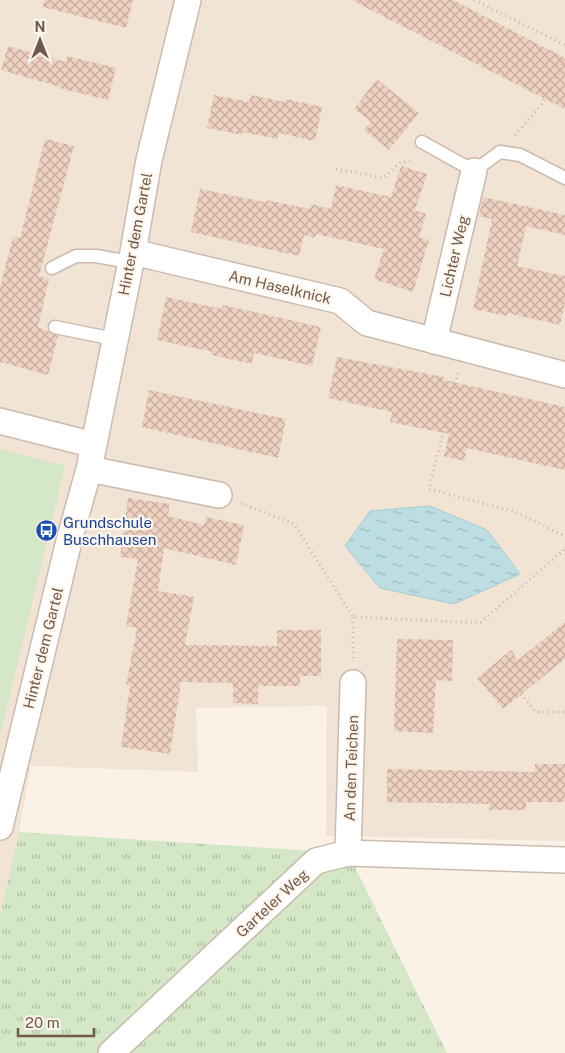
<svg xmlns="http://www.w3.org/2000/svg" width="565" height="1053" viewBox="0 0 565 1053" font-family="'Public Sans',sans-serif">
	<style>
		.residential { fill: #f1e4d5 }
		.grass { fill: url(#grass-tufts) }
		.pitch { fill: #d4e7c6 }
		.water { fill: url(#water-ripples); stroke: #a3cdd3 }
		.building { fill: url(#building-cross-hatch) }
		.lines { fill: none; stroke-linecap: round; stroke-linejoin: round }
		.service-casing { stroke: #cbbaad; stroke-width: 15 }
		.minor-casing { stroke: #cbbaad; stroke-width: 28 }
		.path { stroke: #d2b4a3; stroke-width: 3; stroke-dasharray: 1 4; stroke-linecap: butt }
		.service { stroke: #fff; stroke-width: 12 }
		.minor { stroke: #fff; stroke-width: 25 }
		.labels { text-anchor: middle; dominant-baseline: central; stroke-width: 4.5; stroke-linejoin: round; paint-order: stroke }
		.street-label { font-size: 15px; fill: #72594d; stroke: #fdf6ec }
		.transit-label { font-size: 15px; fill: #164399; stroke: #fdf6ec; text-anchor: start }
	</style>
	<defs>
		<pattern id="grass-tufts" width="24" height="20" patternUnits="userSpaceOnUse" patternTransform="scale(1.25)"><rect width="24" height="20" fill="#d4e7c6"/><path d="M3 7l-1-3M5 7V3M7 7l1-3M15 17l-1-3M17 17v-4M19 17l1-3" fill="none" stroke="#b0bea3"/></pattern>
		<pattern id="water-ripples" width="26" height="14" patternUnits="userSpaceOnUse" patternTransform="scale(1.25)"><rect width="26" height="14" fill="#bcdee2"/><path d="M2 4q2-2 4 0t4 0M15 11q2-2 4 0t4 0" fill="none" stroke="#9db7b9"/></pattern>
		<pattern id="building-cross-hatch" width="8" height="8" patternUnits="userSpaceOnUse" patternTransform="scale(1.25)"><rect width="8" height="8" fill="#eed1c0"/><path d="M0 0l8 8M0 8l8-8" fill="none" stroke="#c5ad9e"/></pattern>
	</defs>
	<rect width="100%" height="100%" fill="#faf2e6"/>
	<path class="residential" d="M 0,0 L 565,0 L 565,841 L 326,836 L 327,706 L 196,708 L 198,772 L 31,766 L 19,832 L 0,915 Z"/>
	<path class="grass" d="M 19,832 L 348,853 L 447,1053 L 0,1053 L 0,915 Z"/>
	<path class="pitch" d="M 0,449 L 65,466 L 0,736 Z"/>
	<path class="water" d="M 430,506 L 487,530 L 520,574 L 454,604 L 380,588 L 345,546 L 370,511 Z"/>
	<path class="building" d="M 44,0 L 133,0 L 126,28 L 43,7 Z
		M 351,0 L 453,0 L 565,58 L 565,109 Z
		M 8,46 L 66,62 L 67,56 L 116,68 L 108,100 L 59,88 L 60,87 L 1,70 Z
		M 377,79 L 419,113 L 389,150 L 364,130 L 371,122 L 354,109 Z
		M 214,95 L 249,102 L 251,95 L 285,102 L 286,99 L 322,107 L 315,141 L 279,133 L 277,139 L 243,132 L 242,135 L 207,128 Z
		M 45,139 L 74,146 L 39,276 L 49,279 L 38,327 L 58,336 L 48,375 L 0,362 L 0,287 L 13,237 L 20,238 Z
		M 401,166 L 427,174 L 415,210 L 426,214 L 419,237 L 429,240 L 413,292 L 374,279 L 384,249 L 316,234 L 315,238 L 304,235 L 299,256 L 191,232 L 200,189 L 265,202 L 266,200 L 310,209 L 311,204 L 331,209 L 336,185 L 391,197 Z
		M 483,197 L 565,215 L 565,235 L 526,226 L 517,266 L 565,276 L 565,302 L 560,325 L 507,313 L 507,316 L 473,309 L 492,219 L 479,216 Z
		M 166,297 L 222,309 L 223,305 L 321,327 L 312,366 L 254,353 L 252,364 L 212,355 L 213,352 L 157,340 Z
		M 337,357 L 444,377 L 444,380 L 565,407 L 565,470 L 467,448 L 464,461 L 444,456 L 449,434 L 390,422 L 392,412 L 328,398 Z
		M 149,390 L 286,419 L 278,458 L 142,427 Z
		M 128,498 L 170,504 L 168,516 L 204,525 L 206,517 L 244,525 L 236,565 L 164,548 L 158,591 L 194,597 L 185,645 L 277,646 L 277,630 L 321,630 L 321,676 L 300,676 L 300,686 L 258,686 L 258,704 L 233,703 L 233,683 L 181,682 L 170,754 L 121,747 L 130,686 L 126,685 L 137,628 L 126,626 L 138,559 L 120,557 Z
		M 565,622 L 565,659 L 503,709 L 477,678 L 511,650 L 518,660 Z
		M 397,639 L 453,640 L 452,681 L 436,680 L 433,733 L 394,731 Z
		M 535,764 L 565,764 L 565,802 L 526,802 L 526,810 L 489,810 L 489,804 L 387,802 L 387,769 L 535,772 Z"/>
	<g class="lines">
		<defs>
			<path id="service" d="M 422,142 L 474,171 L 500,152 L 520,155 L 565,178
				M 52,268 L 76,256 L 96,256 L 130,262
				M 55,327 L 114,339"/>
			<path id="minor" d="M 133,252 L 340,301 L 367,323 L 565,375
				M 434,341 L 474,171
				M 0,421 L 94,445
				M 89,469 L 219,495
				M 0,827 L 69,541 L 89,469 L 133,252 L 149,160 L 188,0
				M 348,853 L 353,683
				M 111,1053 L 316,861 L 348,853 L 565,860"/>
		</defs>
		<use href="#service" class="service-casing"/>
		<use href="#minor" class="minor-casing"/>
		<path class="path" d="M 474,0 L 565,45
			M 515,135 L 542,104 L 565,59
			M 336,169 L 383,178 L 400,163 L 413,160
			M 458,373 L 429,489 L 513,511 L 565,536
			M 241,503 L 294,524 L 353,617 L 480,623 L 565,549
			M 353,617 L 353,659
			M 521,694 L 536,712 L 565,712"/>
		<use href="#service" class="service"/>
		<use href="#minor" class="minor"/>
	</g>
	<defs>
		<symbol id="bus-disc" viewBox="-11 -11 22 22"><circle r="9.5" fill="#1a4fb4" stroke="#fdf6ec"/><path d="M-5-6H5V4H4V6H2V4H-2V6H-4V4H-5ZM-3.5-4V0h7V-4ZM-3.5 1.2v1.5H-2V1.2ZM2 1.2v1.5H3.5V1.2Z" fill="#fff"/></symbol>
	</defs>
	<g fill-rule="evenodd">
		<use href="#bus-disc" x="34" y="518" width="25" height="25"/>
	</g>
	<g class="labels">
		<g class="street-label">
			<text transform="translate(135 234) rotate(-79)">Hinter dem Gartel</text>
			<text transform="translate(454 256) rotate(-77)">Lichter Weg</text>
			<text transform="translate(280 287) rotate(13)">Am Haselknick</text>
			<text transform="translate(43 648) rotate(-76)">Hinter dem Gartel</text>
			<text transform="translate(351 768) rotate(-88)">An den Teichen</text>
			<text transform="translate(272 903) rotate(-43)">Garteler Weg</text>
		</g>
		<g class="transit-label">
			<text x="63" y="522">Grundschule<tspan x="63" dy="17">Buschhausen</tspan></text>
		</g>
	</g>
	<g transform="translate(40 40)" stroke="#fdf6ec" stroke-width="4" paint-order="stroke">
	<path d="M0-4L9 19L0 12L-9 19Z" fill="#72594d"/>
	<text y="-8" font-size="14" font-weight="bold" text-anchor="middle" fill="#72594d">N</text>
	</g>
	<path d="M18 1028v8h76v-8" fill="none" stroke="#72594d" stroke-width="2.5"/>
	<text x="25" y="1028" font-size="15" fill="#72594d" stroke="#fdf6ec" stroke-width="4" paint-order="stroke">20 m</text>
</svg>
